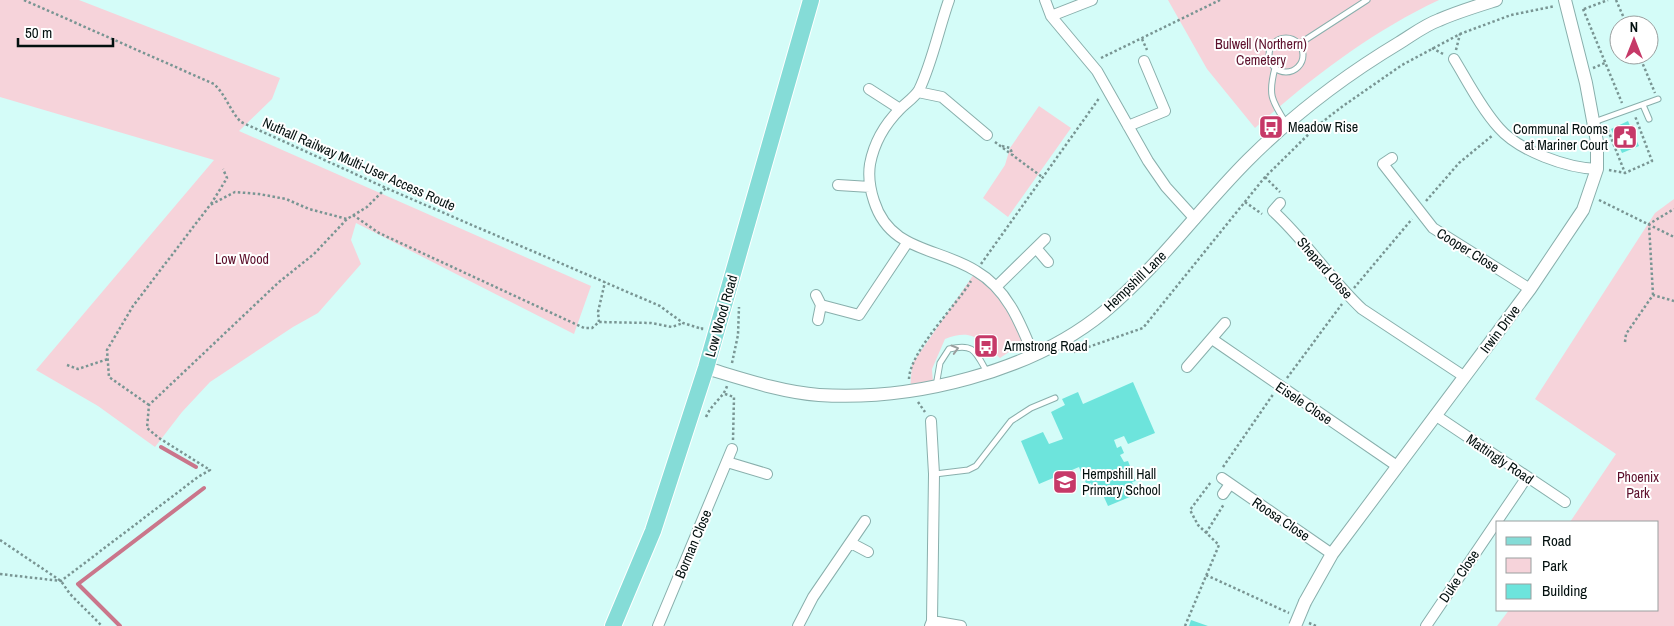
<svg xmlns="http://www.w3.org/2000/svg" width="1674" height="626" viewBox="0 0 1674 626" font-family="'Archivo Narrow',sans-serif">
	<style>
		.green { fill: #f6d3da }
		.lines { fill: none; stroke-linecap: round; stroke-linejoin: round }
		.stream { stroke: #ca768b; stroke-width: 4 }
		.building { fill: #6de4dc }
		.service-casing { stroke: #89afac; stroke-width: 7 }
		.minor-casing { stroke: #89afac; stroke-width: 12 }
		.tertiary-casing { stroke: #89afac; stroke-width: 14 }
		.primary-casing { stroke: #fff; stroke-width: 18 }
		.path { stroke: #799593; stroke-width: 2.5; stroke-dasharray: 2.5 2.5; stroke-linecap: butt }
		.service { stroke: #fff; stroke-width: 5 }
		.minor { stroke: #fff; stroke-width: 10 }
		.tertiary { stroke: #fff; stroke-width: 12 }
		.primary { stroke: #85dcd7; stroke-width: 16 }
		.tertiary-bridge-casing { stroke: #89afac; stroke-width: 14; stroke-linecap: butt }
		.tertiary-bridge { stroke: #fff; stroke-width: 12 }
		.oneway { stroke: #9a9f9f }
		.labels { text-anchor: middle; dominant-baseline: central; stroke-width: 4; stroke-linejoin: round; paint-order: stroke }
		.park-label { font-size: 14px; fill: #5c0f2b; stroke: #fff }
		.poi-label { font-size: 14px; fill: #03100f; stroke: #fff; text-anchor: start }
		.street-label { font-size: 14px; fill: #03100f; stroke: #fff }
	</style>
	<rect width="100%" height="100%" fill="#d4fcf8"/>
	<path class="green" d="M 0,0 L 79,0 L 280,78 L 272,99 L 239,131 L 591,286 L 574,334 L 356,223 L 351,240 L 361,264 L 318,313 L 293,327 L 210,382 L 182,412 L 155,447 L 98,406 L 36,370 L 214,160 L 0,97 Z
		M 1168,0 L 1439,0 C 1371,32 1311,78 1255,128 L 1207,69 Z
		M 1039,106 L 1071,128 L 1008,217 L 983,198 L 1005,165 L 1010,148 Z
		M 1674,199 L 1674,626 L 1497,626 L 1509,610 L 1658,610 L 1658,522 L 1570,522 L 1616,454 L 1535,399 L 1655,213 Z
		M 976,271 L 1011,306 L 1024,342 L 1000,358 C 980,340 973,328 945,339 L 932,369 L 933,383 L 910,391 L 912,364 Z"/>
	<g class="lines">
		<path class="stream" d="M 161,447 L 196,467
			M 120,626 L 78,584 L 204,488"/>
	</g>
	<path class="building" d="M 1628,121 L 1639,146 L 1622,153 L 1611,129 Z
		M 1133,382 L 1155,433 L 1128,444 L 1124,436 L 1114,440 L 1117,448 L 1121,446 L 1124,453 L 1120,455 L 1124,462 L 1128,461 L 1130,466 L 1125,468 L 1127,473 L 1131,471 L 1136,481 L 1132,482 L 1137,494 L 1108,506 L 1099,486 L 1093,488 L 1091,483 L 1087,485 L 1084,479 L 1088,478 L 1085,470 L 1081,472 L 1079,467 L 1039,484 L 1021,441 L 1043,432 L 1049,444 L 1063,439 L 1051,412 L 1065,405 L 1062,399 L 1078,392 L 1083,404 Z
		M 1191,620 L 1208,626 L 1189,626 Z"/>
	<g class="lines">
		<defs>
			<path id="service" d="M1269 55a17 17 0 1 1 34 0a17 17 0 1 1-34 0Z
				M 1299,44 L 1367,0
				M 1275,68 C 1268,94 1271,100 1286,123
				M 1643,105 L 1649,119
				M 1594,122 L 1658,99
				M 936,386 L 940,363 L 949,349 C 974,343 975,351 987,372
				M 935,474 L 968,470 L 976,466 L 1011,421 L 1031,408 L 1055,398"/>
			<path id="minor" d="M 949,0 C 939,28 932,63 919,90 C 915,97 906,103 900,109 C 885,124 874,143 870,164 C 868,177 870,189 874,201 C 890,252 938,247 976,271 C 1007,289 1020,322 1033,354
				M 1045,0 L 1051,16 L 1097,71 L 1148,161 L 1166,187 L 1195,219
				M 1051,16 L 1092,0
				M 1454,59 C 1468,82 1481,108 1499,128 C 1519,151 1567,168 1597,169
				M 869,89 L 900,109
				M 918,92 L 942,97 L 987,135
				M 1128,126 L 1165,111 L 1144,61
				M 1392,158 L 1383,164 L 1433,228 L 1530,289
				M 838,185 L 870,187
				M 1280,203 L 1273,211 C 1306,241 1330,279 1362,309 L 1465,377
				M 1036,248 L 1048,262
				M 996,287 L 1045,239
				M 816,295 L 821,305 L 818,320
				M 821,305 L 859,315 L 907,243
				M 1212,339 L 1397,466
				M 1187,367 L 1225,323
				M 1435,415 L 1565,502
				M 727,462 L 767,474
				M 1222,478 L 1332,554
				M 1223,494 L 1230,484
				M 851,543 L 868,552
				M 932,621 L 961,626
				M 658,626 L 732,449
				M 798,626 L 813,597 L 865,521
				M 930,626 L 932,621 L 934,474 L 931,421
				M 1426,626 L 1527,477"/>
			<path id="tertiary" d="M 706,368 C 743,379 781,392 819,395 C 913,401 1031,372 1104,312 C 1158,267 1199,209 1248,160 C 1293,115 1344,76 1399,43 C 1412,35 1425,25 1439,20 C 1457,12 1477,6 1496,0
				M 1305,602 L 1332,554 L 1530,289 L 1583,210 L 1597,169 L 1597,142 L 1586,83 L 1565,0"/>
			<path id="primary" d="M 613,626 L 653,531 L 706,368 L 811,0"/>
		</defs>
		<use href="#service" class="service-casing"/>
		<use href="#minor" class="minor-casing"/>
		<use href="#tertiary" class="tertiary-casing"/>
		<use href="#primary" class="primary-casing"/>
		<path class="path" d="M 24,0 L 214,84 C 226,95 230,111 241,122 L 386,188 L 660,306 L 683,323 L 702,329 L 702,327
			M 1616,0 L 1627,25
			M 1583,9 L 1622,103
			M 1584,9 L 1608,0
			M 1142,39 L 1147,50
			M 1432,48 L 1445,55
			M 1456,50 L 1460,34
			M 1639,55 L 1655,93
			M 1101,58 L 1220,0
			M 1593,68 L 1605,63
			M 1608,130 L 1625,173
			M 995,142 L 1042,177
			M 1002,146 L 1010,148 L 1013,155
			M 1609,170 L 1625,173 L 1652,161 L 1635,116
			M 1265,177 L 1280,192
			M 1599,200 L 1674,237
			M 1426,201 L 1459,163 L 1493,135
			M 1245,202 L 1262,214
			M 211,204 L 227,178 L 223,169
			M 353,215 L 379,233 L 584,328 L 592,328 L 599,322 L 651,323 L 672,327 L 683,323
			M 981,264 L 1100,97
			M 1354,288 L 1412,219
			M 1653,295 L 1649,224 L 1674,209
			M 599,322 L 598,312 L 605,282
			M 1625,342 L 1626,334 L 1653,295 L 1674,301
			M 1071,348 L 1074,352 L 1143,328 L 1265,177 L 1317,126 L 1343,106 L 1402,65 L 1460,34 L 1511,15 L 1555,6
			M 732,363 L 738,335 L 739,307
			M 67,365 L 78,369 L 108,359
			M 1287,378 L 1342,304
			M 909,379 C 910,351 956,306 971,281
			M 725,394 L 734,397 L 733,440
			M 918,402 L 925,412
			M 149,405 L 109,377 L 107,350 L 133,306 L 210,205 L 235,192 L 259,194 L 286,199 L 309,209 L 347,219
			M 706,417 C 712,403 724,397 727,386
			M 1223,467 L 1274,393
			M 1206,533 L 1224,504
			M 0,540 L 61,581 L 70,594 L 102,626
			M 0,574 L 61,581 L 198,477 L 210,470 L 159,438 L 147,428 L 149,405 L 279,282 L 314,254 L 347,219 L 367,207 L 386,188
			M 1206,575 L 1289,613
			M 1309,623 L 1316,626
			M 1185,626 L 1219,545 L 1198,525 L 1190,510 L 1211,482"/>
		<use href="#service" class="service"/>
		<use href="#minor" class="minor"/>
		<use href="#tertiary" class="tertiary"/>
		<use href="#primary" class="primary"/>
		<defs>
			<path id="tertiary-bridge" d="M 1295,626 L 1305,602"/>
		</defs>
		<use href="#tertiary-bridge" class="tertiary-bridge-casing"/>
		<use href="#tertiary-bridge" class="tertiary-bridge"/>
	</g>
	<defs><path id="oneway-chevron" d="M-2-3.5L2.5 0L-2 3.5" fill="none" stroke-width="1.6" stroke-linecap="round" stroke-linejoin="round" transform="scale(1.25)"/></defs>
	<use class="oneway" href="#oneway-chevron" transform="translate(955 349) rotate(-16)"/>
	<defs>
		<symbol id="bus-square" viewBox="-11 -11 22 22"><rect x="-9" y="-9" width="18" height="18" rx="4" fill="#c63968" stroke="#fff"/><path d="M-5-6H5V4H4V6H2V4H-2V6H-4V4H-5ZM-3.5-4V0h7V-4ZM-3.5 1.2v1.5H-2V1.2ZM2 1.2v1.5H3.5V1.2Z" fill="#fff"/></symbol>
		<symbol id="civic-square" viewBox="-11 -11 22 22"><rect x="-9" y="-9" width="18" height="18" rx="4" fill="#c63968" stroke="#fff"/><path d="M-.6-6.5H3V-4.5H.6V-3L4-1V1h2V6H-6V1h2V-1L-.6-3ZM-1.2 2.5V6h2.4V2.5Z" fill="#fff"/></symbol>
		<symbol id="school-square" viewBox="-11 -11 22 22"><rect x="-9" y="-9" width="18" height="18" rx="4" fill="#c63968" stroke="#fff"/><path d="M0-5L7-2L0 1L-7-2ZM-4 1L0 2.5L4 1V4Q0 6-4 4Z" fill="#fff"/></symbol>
	</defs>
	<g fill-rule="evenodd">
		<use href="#bus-square" x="1257" y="113" width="28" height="28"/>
		<use href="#civic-square" x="1611" y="123" width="28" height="28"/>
		<use href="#bus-square" x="972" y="332" width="28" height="28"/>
		<use href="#school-square" x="1051" y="468" width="28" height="28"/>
	</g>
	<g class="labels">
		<g class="park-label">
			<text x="1261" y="44">Bulwell (Northern)<tspan x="1261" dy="16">Cemetery</tspan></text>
			<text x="242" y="259">Low Wood</text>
			<text x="1638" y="477">Phoenix<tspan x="1638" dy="16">Park</tspan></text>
		</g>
		<g class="poi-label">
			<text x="1288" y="127">Meadow Rise</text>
			<text x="1608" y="129" text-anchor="end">Communal Rooms<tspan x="1608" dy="16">at Mariner Court</tspan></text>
			<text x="1004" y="346">Armstrong Road</text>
			<text x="1082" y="474">Hempshill Hall<tspan x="1082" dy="16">Primary School</tspan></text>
		</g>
		<g class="street-label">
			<text transform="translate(359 164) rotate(24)">Nuthall Railway Multi-User Access Route</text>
			<text transform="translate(1468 250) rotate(32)">Cooper Close</text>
			<text transform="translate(1325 268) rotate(49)">Shepard Close</text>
			<text transform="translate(1135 281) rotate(-44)">Hempshill Lane</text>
			<text transform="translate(721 316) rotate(-74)">Low Wood Road</text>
			<text transform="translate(1500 329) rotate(-53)">Irwin Drive</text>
			<text transform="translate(1304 403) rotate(34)">Eisele Close</text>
			<text transform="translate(1500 459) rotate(34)">Mattingly Road</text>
			<text transform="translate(1281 519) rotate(34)">Roosa Close</text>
			<text transform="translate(693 544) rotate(-67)">Borman Close</text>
			<text transform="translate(1459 576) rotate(-56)">Duke Close</text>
		</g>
	</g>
	<rect x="1496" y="521" width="162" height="90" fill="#ffffff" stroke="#9a9f9f"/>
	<rect x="1506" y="537" width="25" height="8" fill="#85dcd7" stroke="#9a9f9f"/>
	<text x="1542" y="546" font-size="15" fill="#03100f">Road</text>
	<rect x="1506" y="558" width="25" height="15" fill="#f6d3da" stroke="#9a9f9f"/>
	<text x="1542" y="571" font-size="15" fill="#03100f">Park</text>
	<rect x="1506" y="584" width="25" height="15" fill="#6de4dc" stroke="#9a9f9f"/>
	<text x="1542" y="596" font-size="15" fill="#03100f">Building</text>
	<g transform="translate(1634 40)"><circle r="24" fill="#ffffff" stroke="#9a9f9f"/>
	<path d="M0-4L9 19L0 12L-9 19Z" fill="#c63968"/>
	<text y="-8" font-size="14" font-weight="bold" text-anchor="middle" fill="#03100f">N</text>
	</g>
	<path d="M18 38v8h95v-8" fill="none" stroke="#03100f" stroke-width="2.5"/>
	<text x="25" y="38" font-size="15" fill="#03100f" stroke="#ffffff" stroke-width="4" paint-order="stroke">50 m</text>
</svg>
